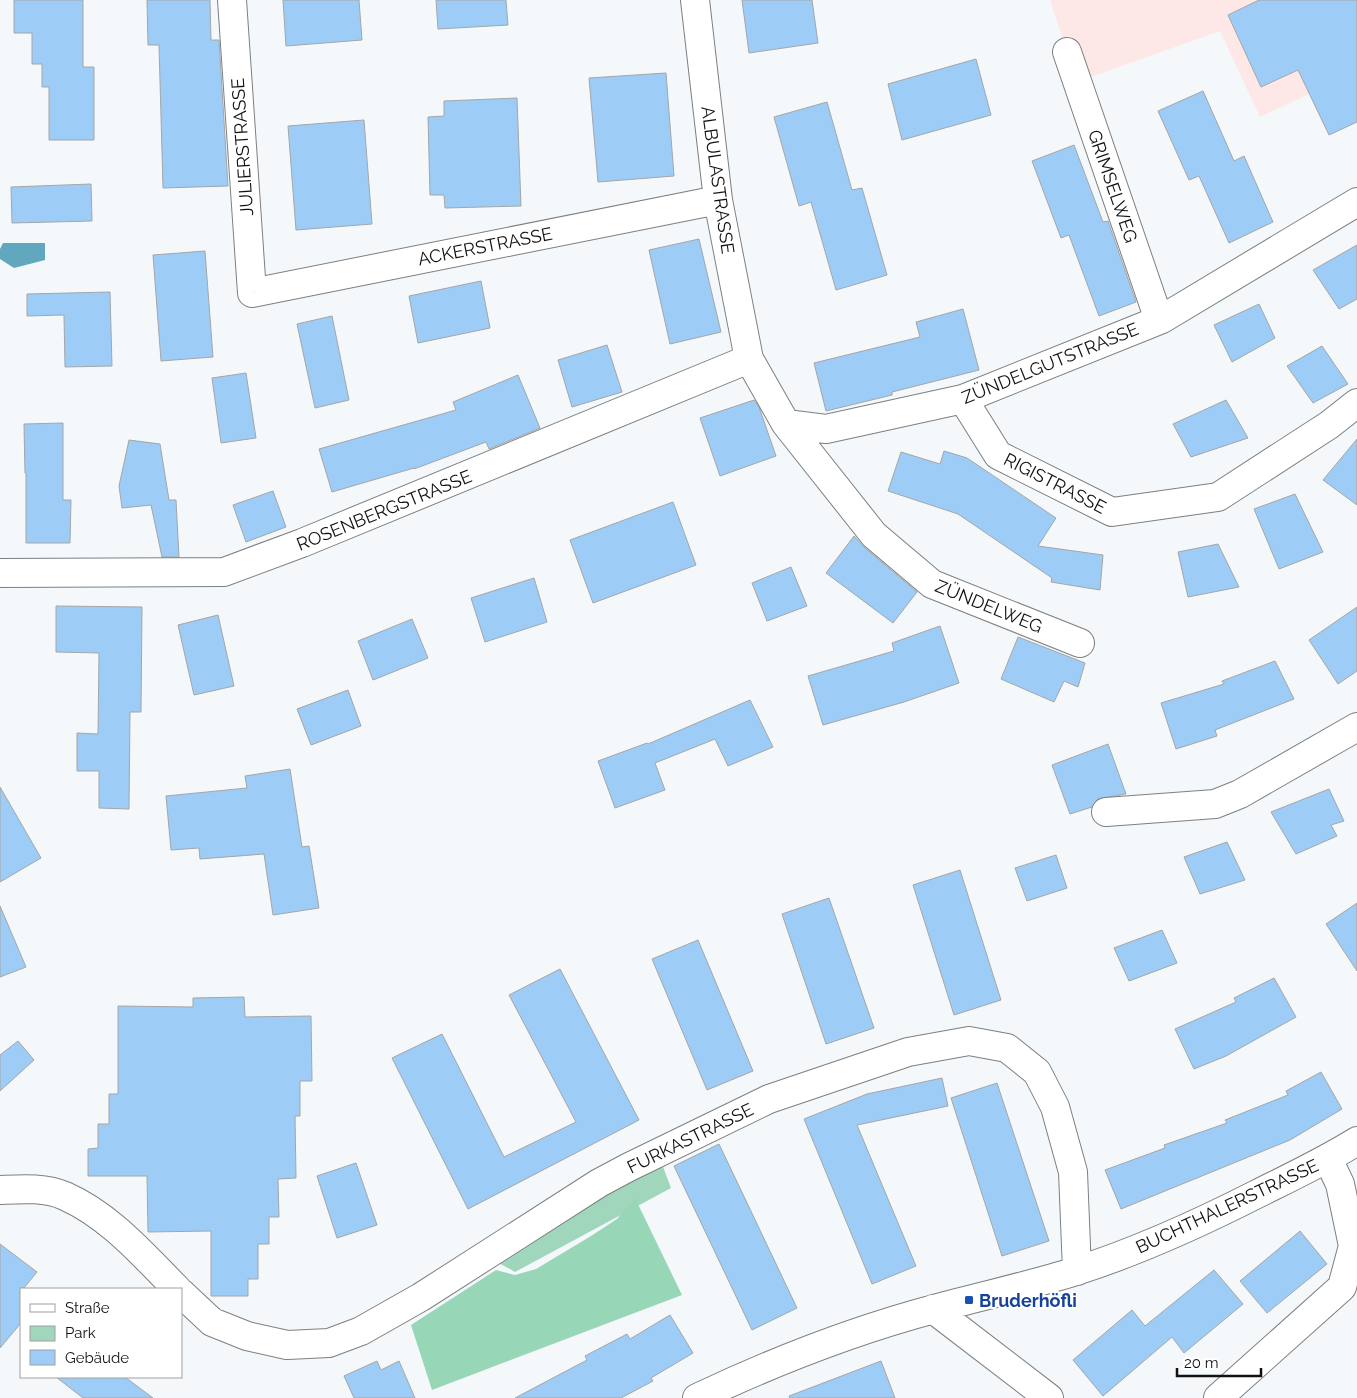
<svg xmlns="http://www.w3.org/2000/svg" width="1357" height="1398" viewBox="0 0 1357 1398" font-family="Raleway,sans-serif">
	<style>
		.education { fill: #fde7e7 }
		.green { fill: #a0d7bc }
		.forest { fill: #97d6b7 }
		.water { fill: #61a7bd }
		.building { fill: #9dccf6; stroke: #a4a6a8 }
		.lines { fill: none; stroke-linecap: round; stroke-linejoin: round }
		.minor-casing { stroke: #7d7f81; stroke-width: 30 }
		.minor { stroke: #fff; stroke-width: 28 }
		.transit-dot { fill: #1a4fb4; stroke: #fff; stroke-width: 2 }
		.labels { text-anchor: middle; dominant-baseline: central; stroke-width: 4; stroke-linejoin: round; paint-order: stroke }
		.street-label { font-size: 18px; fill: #111112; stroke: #fff }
		.transit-label { font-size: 18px; font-weight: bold; fill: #164399; stroke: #fff; text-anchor: start }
	</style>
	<rect width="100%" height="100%" fill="#f5f8fa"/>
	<path class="education" d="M 1050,0 L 1357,0 L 1357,72 L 1260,117 L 1220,31 L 1077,82 Z"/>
	<path class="green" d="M 660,1159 L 671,1188 L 515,1272 L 497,1262 Z"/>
	<path class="forest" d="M 635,1198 L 682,1295 L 432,1390 L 411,1325 L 496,1270 L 515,1275 L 536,1269 L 591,1236 L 617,1219 Z"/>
	<path class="water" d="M 3,243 L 45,243 L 45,260 L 14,268 L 0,259 L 0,249 Z"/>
	<path class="building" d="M 14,0 L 83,0 L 83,67 L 94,67 L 94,140 L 49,140 L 49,87 L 42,87 L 42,64 L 32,64 L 32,33 L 14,33 Z
		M 147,0 L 210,0 L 211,40 L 219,40 L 228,186 L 163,188 L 159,45 L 148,45 Z
		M 283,0 L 359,0 L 362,40 L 286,46 Z
		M 436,0 L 506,0 L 508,25 L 438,29 Z
		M 742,0 L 812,0 L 818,43 L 749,53 Z
		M 1259,0 L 1357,0 L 1357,122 L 1329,135 L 1298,70 L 1261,87 L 1228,15 Z
		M 976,59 L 991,115 L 902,140 L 888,84 Z
		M 666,73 L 674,176 L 598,182 L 589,78 Z
		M 1203,91 L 1234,161 L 1244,156 L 1273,222 L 1229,243 L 1199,176 L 1189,180 L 1158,111 Z
		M 517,98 L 521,206 L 445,208 L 444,195 L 430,195 L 428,117 L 444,116 L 444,101 Z
		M 827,102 L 852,190 L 862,188 L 887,275 L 836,290 L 811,202 L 799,206 L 774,117 Z
		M 364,120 L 372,224 L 296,230 L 288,126 Z
		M 1074,145 L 1103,222 L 1108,221 L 1136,302 L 1099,316 L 1069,235 L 1061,238 L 1032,161 Z
		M 91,184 L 92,221 L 12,223 L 11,187 Z
		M 699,239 L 721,332 L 670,344 L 649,250 Z
		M 1357,245 L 1357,299 L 1339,309 L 1313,270 Z
		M 205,251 L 213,357 L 161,361 L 153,255 Z
		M 481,281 L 490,328 L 418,343 L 409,296 Z
		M 110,292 L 112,366 L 65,367 L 64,315 L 27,316 L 27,294 Z
		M 1259,304 L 1275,338 L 1232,362 L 1214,325 Z
		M 963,309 L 979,370 L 892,392 L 892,395 L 826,411 L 814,363 L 920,337 L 916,322 Z
		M 332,316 L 349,400 L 315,408 L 297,324 Z
		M 607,345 L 622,392 L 572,407 L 558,360 Z
		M 1322,346 L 1348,384 L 1313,403 L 1287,366 Z
		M 246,373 L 256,438 L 221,443 L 212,378 Z
		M 518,375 L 540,428 L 489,449 L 486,442 L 414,469 L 414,468 L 332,492 L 319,449 L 456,410 L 453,402 Z
		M 754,400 L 759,407 L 776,456 L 720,476 L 700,418 Z
		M 1226,400 L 1248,438 L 1191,457 L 1173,424 Z
		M 63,423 L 63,500 L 71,500 L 70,543 L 26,543 L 26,473 L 25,473 L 24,424 Z
		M 1357,439 L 1357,505 L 1323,480 Z
		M 129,440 L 160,444 L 169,500 L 176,500 L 179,557 L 162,557 L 151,505 L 122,508 L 119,486 Z
		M 944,451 L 967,458 L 1056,518 L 1038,546 L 1103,555 L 1100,590 L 1051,582 L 1052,578 L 958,514 L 888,491 L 901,452 L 940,464 Z
		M 273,491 L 286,527 L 246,542 L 233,505 Z
		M 1295,494 L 1323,552 L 1279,569 L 1254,509 Z
		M 673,502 L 696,565 L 593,603 L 570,540 Z
		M 854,536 L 864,547 L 917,592 L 893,623 L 826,573 Z
		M 1218,544 L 1239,587 L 1188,597 L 1178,552 Z
		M 791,567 L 807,606 L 767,621 L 752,583 Z
		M 534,578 L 547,622 L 485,642 L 471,598 Z
		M 56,606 L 142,607 L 141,712 L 130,712 L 129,809 L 99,808 L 99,771 L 77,771 L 77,733 L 98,734 L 99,653 L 56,652 Z
		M 1357,607 L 1357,671 L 1338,684 L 1309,640 Z
		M 218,615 L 234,686 L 194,695 L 178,625 Z
		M 412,619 L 428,658 L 373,680 L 358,641 Z
		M 940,626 L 959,683 L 904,702 L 823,725 L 808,676 L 894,651 L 892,643 Z
		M 1018,637 L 1085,663 L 1078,687 L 1064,681 L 1054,702 L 1001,679 Z
		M 1275,661 L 1294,699 L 1215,730 L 1217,736 L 1176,749 L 1161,703 L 1224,684 L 1222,681 Z
		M 348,690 L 361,726 L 311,745 L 297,709 Z
		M 750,700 L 773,747 L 728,766 L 715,739 L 655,763 L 665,790 L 615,808 L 598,761 L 647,743 L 648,744 Z
		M 1108,744 L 1126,794 L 1098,799 L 1092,807 L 1070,814 L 1052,765 Z
		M 290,769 L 302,847 L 309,846 L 319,908 L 273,915 L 264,854 L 200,859 L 199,848 L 171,850 L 166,796 L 247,788 L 245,776 Z
		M 0,787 L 41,858 L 0,882 Z
		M 1329,789 L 1344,821 L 1331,825 L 1337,836 L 1296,854 L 1271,812 Z
		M 1227,842 L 1245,880 L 1200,894 L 1184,857 Z
		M 1056,855 L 1067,888 L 1027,901 L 1015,868 Z
		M 960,870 L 1001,1000 L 954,1015 L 913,885 Z
		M 829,898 L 874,1028 L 826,1044 L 782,914 Z
		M 1357,903 L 1357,971 L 1326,924 Z
		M 0,906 L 26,967 L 0,977 Z
		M 1162,930 L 1177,963 L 1129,981 L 1114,948 Z
		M 698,940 L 753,1071 L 707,1090 L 652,959 Z
		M 560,969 L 639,1120 L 468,1209 L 392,1058 L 442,1034 L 504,1157 L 576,1122 L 509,995 Z
		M 1274,978 L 1296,1017 L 1226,1056 L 1194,1069 L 1175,1029 L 1236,1002 L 1234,998 Z
		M 244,997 L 245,1017 L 311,1016 L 312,1081 L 300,1081 L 300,1116 L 295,1116 L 296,1178 L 278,1179 L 279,1217 L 269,1217 L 269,1244 L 258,1244 L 258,1279 L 248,1279 L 248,1296 L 211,1296 L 211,1231 L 148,1232 L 147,1176 L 88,1176 L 88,1149 L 98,1148 L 98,1124 L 109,1124 L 109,1094 L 118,1094 L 118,1006 L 193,1007 L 193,998 Z
		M 18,1041 L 34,1060 L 0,1091 L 0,1055 Z
		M 1321,1072 L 1342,1109 L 1290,1140 L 1121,1209 L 1105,1170 L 1165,1148 L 1164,1145 L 1227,1123 L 1225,1120 L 1288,1095 L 1286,1091 Z
		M 942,1078 L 948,1106 L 857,1125 L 916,1266 L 872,1284 L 804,1119 L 867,1094 Z
		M 997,1083 L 1049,1241 L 1002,1256 L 951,1098 Z
		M 719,1144 L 797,1308 L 752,1330 L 674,1166 Z
		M 356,1163 L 377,1225 L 337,1238 L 317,1176 Z
		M 1300,1231 L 1327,1264 L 1267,1313 L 1240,1281 Z
		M 0,1244 L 37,1272 L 23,1289 L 21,1289 L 21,1323 L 0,1348 Z
		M 1214,1270 L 1243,1304 L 1184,1353 L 1172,1337 L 1103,1396 L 1073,1360 L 1132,1310 L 1145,1326 Z
		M 670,1315 L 693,1353 L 651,1378 L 653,1381 L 621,1398 L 515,1398 L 587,1360 L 585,1356 L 627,1334 L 630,1339 Z
		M 377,1361 L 381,1370 L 399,1361 L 415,1398 L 354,1398 L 344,1376 Z
		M 881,1361 L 895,1398 L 790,1398 L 789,1396 Z
		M 56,1377 L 125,1377 L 153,1398 L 83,1398 Z"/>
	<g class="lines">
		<defs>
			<path id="minor" d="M 232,0 L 252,293 L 718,200
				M 695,0 L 718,200 L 749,359 L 786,424 L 826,429 L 963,399 L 1162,319 L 1357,202
				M 1067,52 L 1159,320
				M 963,399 L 998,455 L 1112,512 L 1218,497 L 1329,425 L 1357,403
				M 786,424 L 874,535 L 932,584 L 1080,643
				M 0,573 L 224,572 L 302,543 L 749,359
				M 1106,812 L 1215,804 L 1240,794 L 1357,727
				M 0,1190 C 21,1189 45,1187 65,1196 C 110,1216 143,1255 177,1289
				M 181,1293 L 212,1322 L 247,1336 L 287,1345 L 329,1343 L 361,1331 L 421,1297 L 599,1183 L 629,1167 L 769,1099 L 908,1052 L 969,1041 L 1007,1048 L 1037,1072 L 1055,1107 L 1073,1172 L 1077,1271
				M 933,1309 L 1049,1398
				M 697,1398 C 773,1362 852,1331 934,1309 C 981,1296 1029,1286 1076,1271 C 1139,1251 1198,1224 1257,1194 C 1291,1177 1325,1161 1357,1141
				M 1218,1398 L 1342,1287 L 1353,1246 L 1340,1184 L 1328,1159"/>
		</defs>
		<use href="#minor" class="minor-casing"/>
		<use href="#minor" class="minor"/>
	</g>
	<rect class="transit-dot" x="964" y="1295" width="10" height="10" rx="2.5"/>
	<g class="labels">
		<g class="street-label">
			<text transform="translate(242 147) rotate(-94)">JULIERSTRASSE</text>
			<text transform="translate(718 180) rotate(82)">ALBULASTRASSE</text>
			<text transform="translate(1113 186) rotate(71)">GRIMSELWEG</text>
			<text transform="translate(485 246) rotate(-11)">ACKERSTRASSE</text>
			<text transform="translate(1050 363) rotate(-22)">ZÜNDELGUTSTRASSE</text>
			<text transform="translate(1055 483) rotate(27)">RIGISTRASSE</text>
			<text transform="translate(384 510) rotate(-22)">ROSENBERGSTRASSE</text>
			<text transform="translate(989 606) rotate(22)">ZÜNDELWEG</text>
			<text transform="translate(690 1138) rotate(-26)">FURKASTRASSE</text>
			<text transform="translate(1227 1206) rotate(-25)">BUCHTHALERSTRASSE</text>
		</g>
		<g class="transit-label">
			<text x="979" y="1300">Bruderhöfli</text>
		</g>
	</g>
	<rect x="20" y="1288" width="162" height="90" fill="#ffffff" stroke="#a0a0a0"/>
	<rect x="30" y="1304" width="25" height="8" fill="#ffffff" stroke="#a0a0a0"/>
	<text x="65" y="1313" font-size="15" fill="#111112">Straße</text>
	<rect x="30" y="1326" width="25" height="15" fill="#a0d7bc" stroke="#a0a0a0"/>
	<text x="65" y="1338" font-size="15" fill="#111112">Park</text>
	<rect x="30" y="1350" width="25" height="15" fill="#9dccf6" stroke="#a0a0a0"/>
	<text x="65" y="1363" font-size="15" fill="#111112">Gebäude</text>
	<path d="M1177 1368v8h84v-8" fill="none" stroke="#111112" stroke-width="2.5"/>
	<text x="1184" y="1368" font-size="15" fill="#111112" stroke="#ffffff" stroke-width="4" paint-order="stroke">20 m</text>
</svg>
